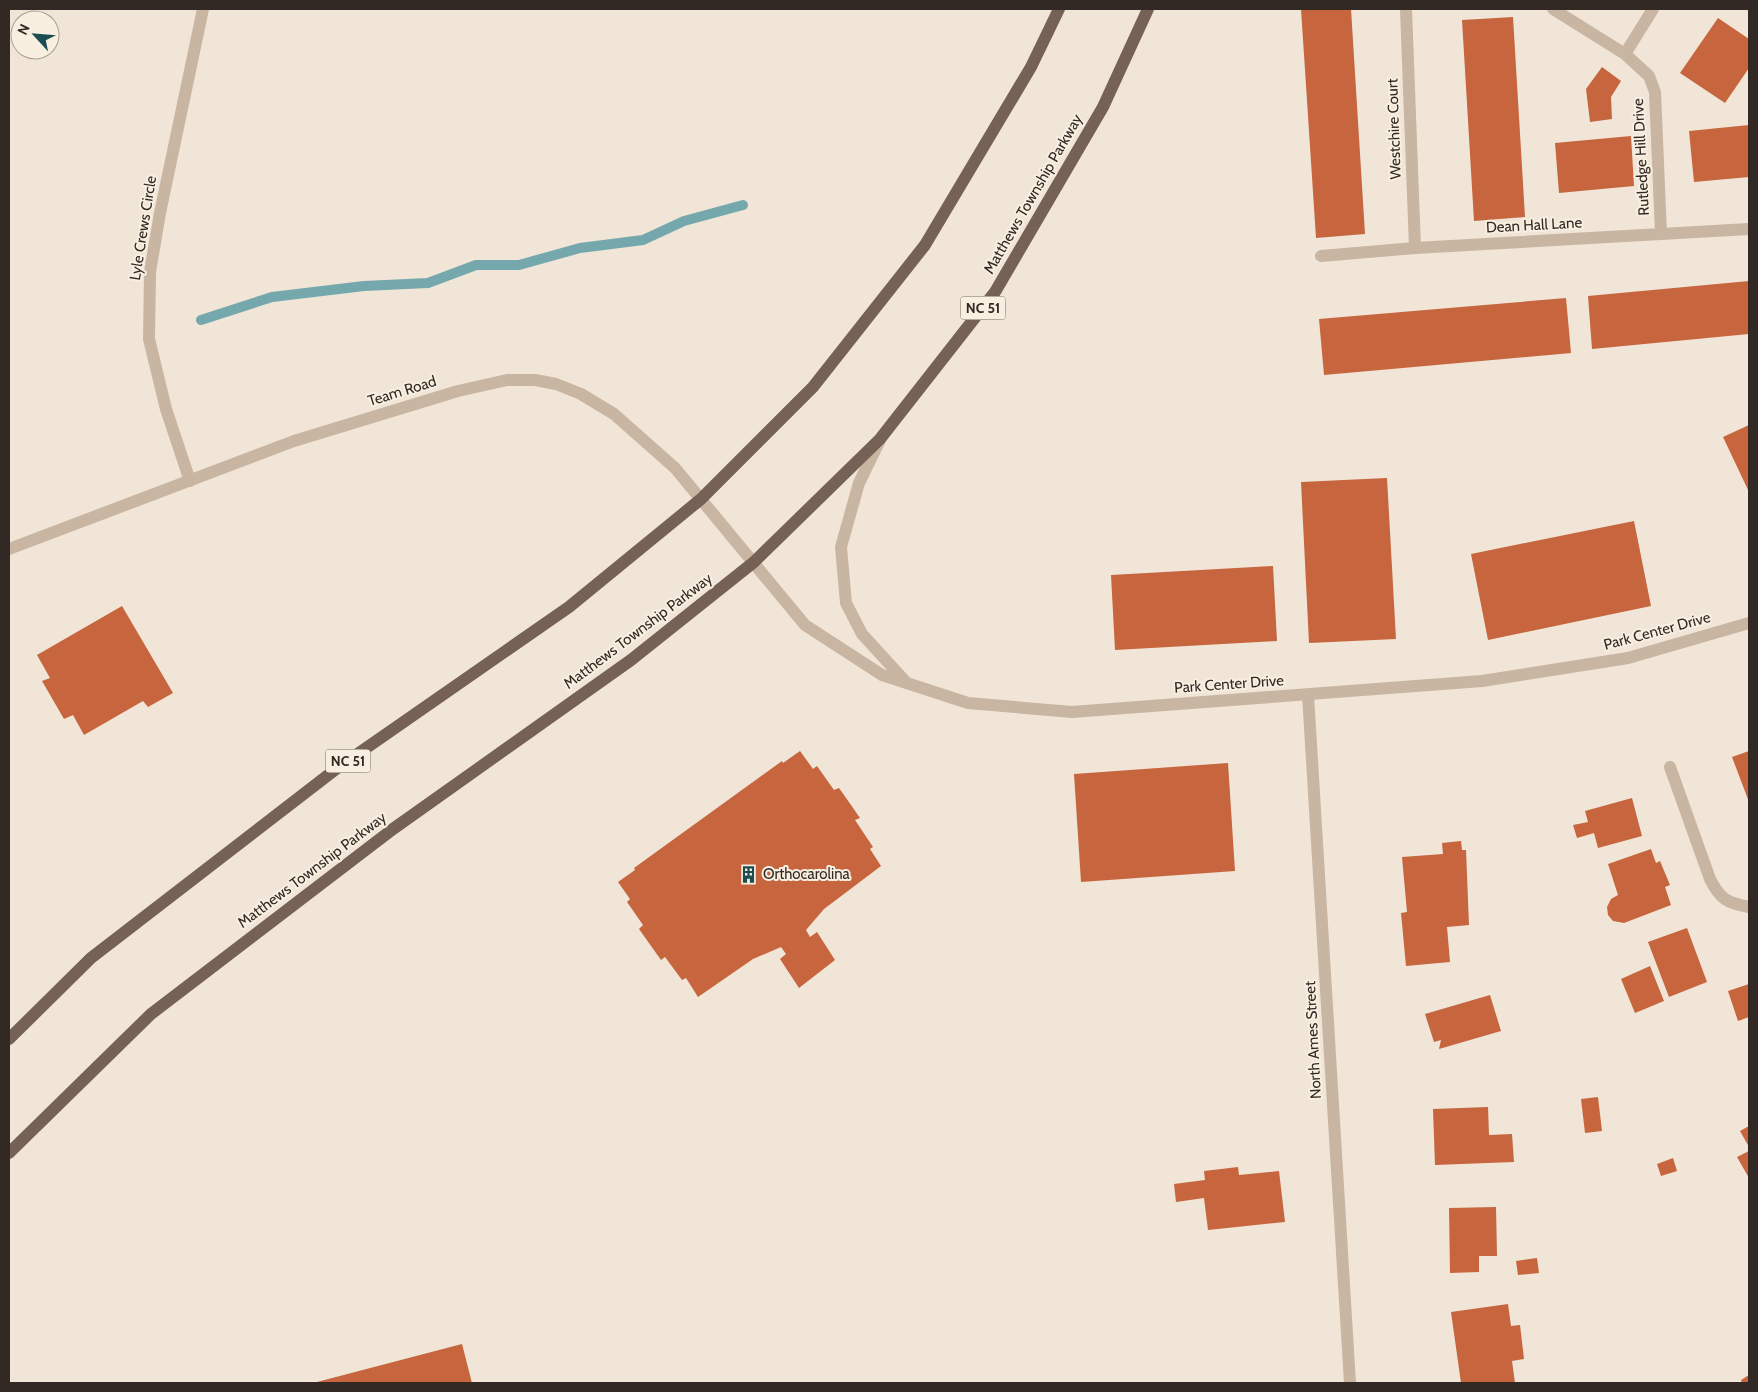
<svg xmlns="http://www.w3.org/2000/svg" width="1758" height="1392" viewBox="0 0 1758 1392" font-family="Cabin,sans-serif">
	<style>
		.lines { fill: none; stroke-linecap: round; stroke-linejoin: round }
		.stream { stroke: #75a8ad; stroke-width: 10 }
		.building { fill: #c6653e }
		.minor { stroke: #c8b5a2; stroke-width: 12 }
		.major { stroke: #756155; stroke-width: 12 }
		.labels { text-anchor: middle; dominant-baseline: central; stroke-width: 4; stroke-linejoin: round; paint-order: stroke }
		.shield { fill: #f8efe1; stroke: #6d645d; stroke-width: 1 }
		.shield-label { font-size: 14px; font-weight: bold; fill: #322924 }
		.street-label { font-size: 15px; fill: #322924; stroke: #f8efe1 }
		.poi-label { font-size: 15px; fill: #322924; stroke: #f8efe1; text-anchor: start }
	</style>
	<rect width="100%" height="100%" fill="#f0e5d6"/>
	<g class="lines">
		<path class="stream" d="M 201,320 L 272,297 L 364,286 L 428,283 L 476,265 L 519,265 L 580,248 L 643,240 L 684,221 L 743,205"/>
	</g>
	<path class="building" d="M 1301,9 L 1351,9 L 1365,234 L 1316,238 Z
		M 1513,17 L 1525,217 L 1474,221 L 1462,20 Z
		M 1718,18 L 1749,39 L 1749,68 L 1725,103 L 1680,73 Z
		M 1602,67 L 1621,81 L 1611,97 L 1612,119 L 1590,122 L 1586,89 Z
		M 1749,125 L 1749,177 L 1694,182 L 1689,131 Z
		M 1631,136 L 1634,186 L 1559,193 L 1555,143 Z
		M 1749,281 L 1749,334 L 1592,349 L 1588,296 Z
		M 1566,298 L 1571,353 L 1324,375 L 1319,319 Z
		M 1749,425 L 1749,492 L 1723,437 Z
		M 1387,478 L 1396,639 L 1309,643 L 1301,482 Z
		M 1634,521 L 1651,606 L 1488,640 L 1471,554 Z
		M 1273,566 L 1277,641 L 1115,650 L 1111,575 Z
		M 122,606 L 173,693 L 148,707 L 143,701 L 84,735 L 73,715 L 64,719 L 42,681 L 50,678 L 37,655 Z
		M 800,751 L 813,769 L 817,766 L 834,790 L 839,788 L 851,805 L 860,818 L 855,820 L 873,847 L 870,849 L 881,866 L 824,909 L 806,930 L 810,937 L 817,932 L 835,960 L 799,988 L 780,959 L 786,954 L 781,947 L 753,959 L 698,997 L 686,978 L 682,980 L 665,957 L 661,960 L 639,929 L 643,925 L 627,902 L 630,899 L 618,882 L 635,870 L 634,868 L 782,761 L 783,763 Z
		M 1749,751 L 1749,802 L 1732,757 Z
		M 1228,763 L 1235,871 L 1081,882 L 1074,774 Z
		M 1632,798 L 1642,836 L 1598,848 L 1594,833 L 1577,838 L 1573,825 L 1588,822 L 1585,811 Z
		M 1461,841 L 1462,850 L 1466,850 L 1469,925 L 1447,927 L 1450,962 L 1406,966 L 1401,913 L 1407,912 L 1402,857 L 1443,854 L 1442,843 Z
		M 1651,849 L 1656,863 L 1660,861 L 1670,885 L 1665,887 L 1671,905 L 1624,923 L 1613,921 L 1608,915 L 1607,907 L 1611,899 L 1618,895 L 1608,864 Z
		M 1687,928 L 1707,982 L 1669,997 L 1648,942 Z
		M 1650,966 L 1664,1001 L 1635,1013 L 1621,979 Z
		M 1749,984 L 1749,1017 L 1738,1021 L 1728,991 Z
		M 1490,995 L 1501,1031 L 1439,1049 L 1441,1040 L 1434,1042 L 1425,1014 Z
		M 1598,1097 L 1602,1131 L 1585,1133 L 1581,1099 Z
		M 1488,1107 L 1489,1135 L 1512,1134 L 1514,1162 L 1435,1165 L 1433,1109 Z
		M 1749,1126 L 1749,1147 L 1740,1131 Z
		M 1749,1151 L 1749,1178 L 1737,1157 Z
		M 1673,1158 L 1677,1171 L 1661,1176 L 1657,1164 Z
		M 1238,1167 L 1239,1175 L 1279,1171 L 1285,1222 L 1208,1230 L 1204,1198 L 1176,1202 L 1174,1184 L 1205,1180 L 1204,1171 Z
		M 1496,1207 L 1497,1256 L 1479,1256 L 1479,1272 L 1450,1273 L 1449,1208 Z
		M 1537,1258 L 1539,1273 L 1518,1275 L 1516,1261 Z
		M 1508,1304 L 1511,1326 L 1520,1325 L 1524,1359 L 1512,1361 L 1515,1383 L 1461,1383 L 1451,1312 Z
		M 462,1344 L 472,1383 L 313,1383 Z
		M 1749,1375 L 1749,1383 L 1742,1383 L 1741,1380 Z"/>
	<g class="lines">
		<path class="minor" d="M 1406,9 L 1415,248
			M 1553,9 L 1625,54 L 1649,76 L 1655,92 L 1661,234
			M 1625,54 L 1653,9
			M 1321,256 L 1415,248 L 1749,229
			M 880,440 L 859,483 L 841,547 L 846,603 L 862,634 L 905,681
			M 190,481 L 166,409 L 149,339 L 150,272 L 160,213 L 203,9
			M 9,549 L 294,441 L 458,391 L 507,380 L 535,380 L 556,384 L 581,394 L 614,414 L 675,468 L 805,625 L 882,675 L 968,703 L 1072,712 L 1482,681 L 1628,658 L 1749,623
			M 1308,695 L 1350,1383
			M 1670,767 L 1710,879 C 1720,899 1727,903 1749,907"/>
		<path class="major" d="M 9,1039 L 91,958 L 336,769 L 569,607 L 701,499 L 813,387 L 925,245 L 1031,67 L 1059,9
			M 9,1153 L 151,1014 L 393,829 L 631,660 L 754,562 L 880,439 L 995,292 L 1103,107 L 1148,9"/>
	</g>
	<defs>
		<symbol id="building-bare" viewBox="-9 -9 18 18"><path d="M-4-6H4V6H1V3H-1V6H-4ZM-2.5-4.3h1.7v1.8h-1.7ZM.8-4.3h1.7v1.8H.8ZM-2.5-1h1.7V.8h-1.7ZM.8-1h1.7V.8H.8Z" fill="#1b4d53" stroke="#f8efe1" stroke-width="2.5" paint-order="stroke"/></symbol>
	</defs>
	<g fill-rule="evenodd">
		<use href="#building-bare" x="736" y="862" width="25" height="25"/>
	</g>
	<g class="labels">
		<g class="shield">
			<rect x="960.5" y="296.5" width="45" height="23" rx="4"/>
			<rect x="325.5" y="749.5" width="45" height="23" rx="4"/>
		</g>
		<g class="shield-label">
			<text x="983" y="308">NC 51</text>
			<text x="348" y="761">NC 51</text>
		</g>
		<g class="street-label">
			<text transform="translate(1394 129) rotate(-92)">Westchire Court</text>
			<text transform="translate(1641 157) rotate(-93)">Rutledge Hill Drive</text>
			<text transform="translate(1033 194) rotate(-60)">Matthews Township Parkway</text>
			<text transform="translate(1534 225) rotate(-3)">Dean Hall Lane</text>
			<text transform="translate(143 228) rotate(-81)">Lyle Crews Circle</text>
			<text transform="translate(402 391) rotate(-17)">Team Road</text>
			<text transform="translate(638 631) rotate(-37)">Matthews Township Parkway</text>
			<text transform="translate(1657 631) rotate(-15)">Park Center Drive</text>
			<text transform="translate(1229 684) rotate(-4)">Park Center Drive</text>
			<text transform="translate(312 870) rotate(-37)">Matthews Township Parkway</text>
			<text transform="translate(1313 1040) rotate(-93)">North Ames Street</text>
		</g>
		<g class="poi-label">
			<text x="763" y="874">Orthocarolina</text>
		</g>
	</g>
	<rect width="1758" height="1392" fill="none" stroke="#322924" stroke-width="20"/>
	<g transform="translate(35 35) rotate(296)"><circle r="24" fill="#f8efe1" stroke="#a9a095"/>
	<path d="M0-4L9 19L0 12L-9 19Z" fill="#1b4d53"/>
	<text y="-8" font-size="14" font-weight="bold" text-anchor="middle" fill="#322924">N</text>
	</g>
</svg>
